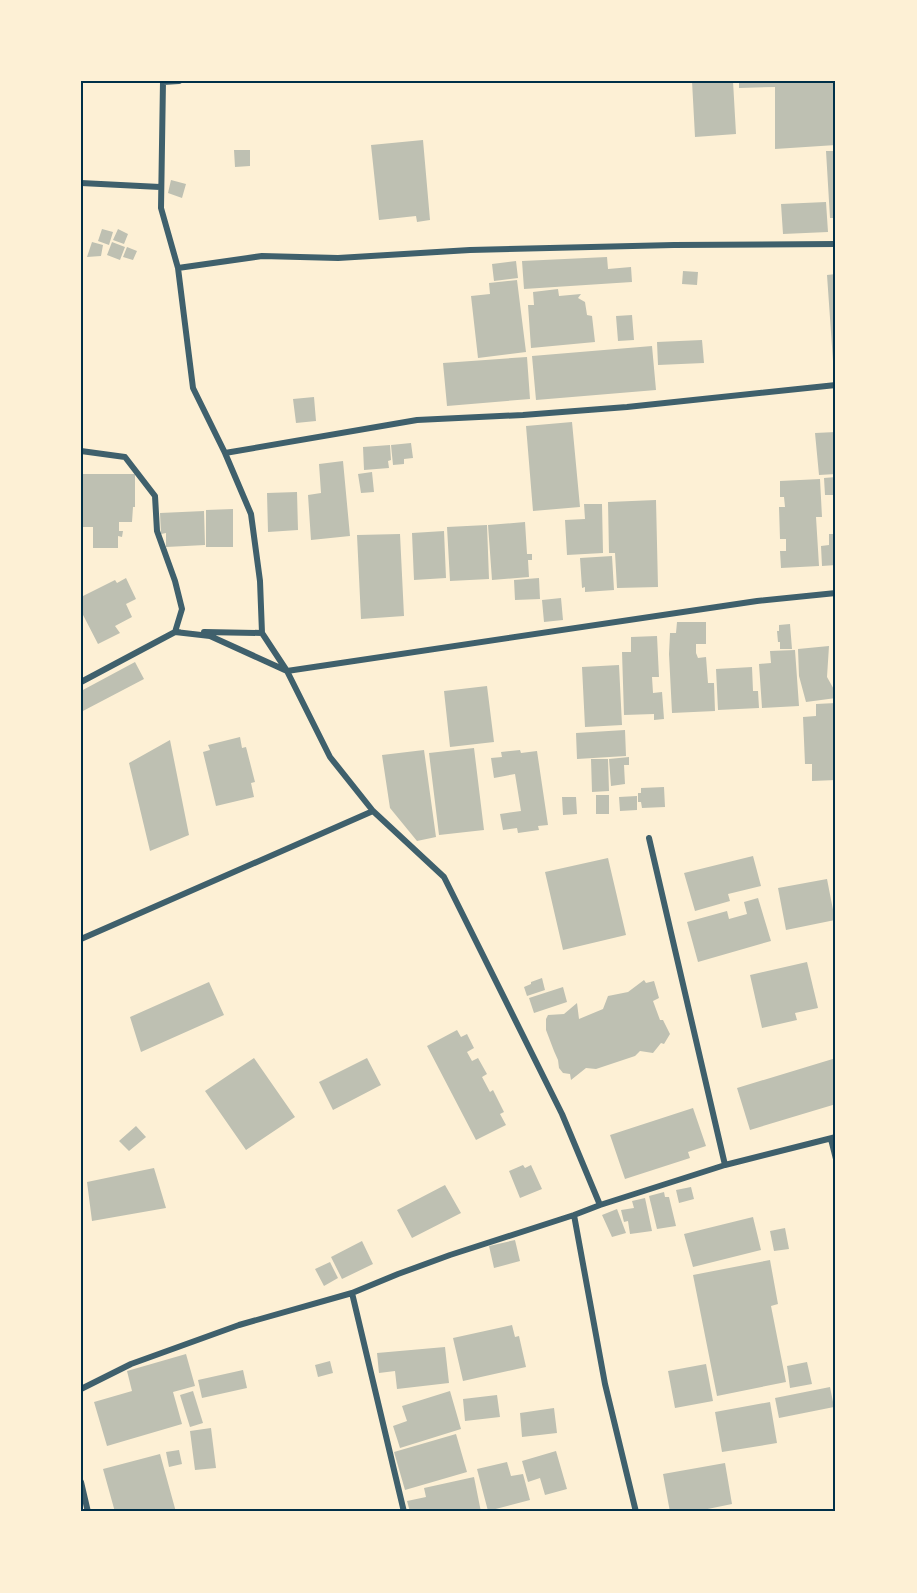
<svg xmlns="http://www.w3.org/2000/svg" width="917" height="1593" viewBox="0 0 917 1593" font-family="Figtree,sans-serif">
	<style>
		.building { fill: #bec0b2 }
		.lines { fill: none; stroke-linecap: round; stroke-linejoin: round }
		.minor { stroke: #3f606c; stroke-width: 6 }
		.neatline { fill: none; stroke: #003049; stroke-width: 2 }
	</style>
	<rect width="100%" height="100%" fill="#fdf0d5"/>
	<path class="building" d="M 692,81 L 733,81 L 736,134 L 695,137 Z
		M 739,81 L 836,81 L 836,145 L 775,149 L 775,87 L 739,88 Z
		M 423,140 L 430,220 L 417,222 L 416,216 L 379,220 L 371,145 Z
		M 234,150 L 250,150 L 250,166 L 235,167 Z
		M 826,151 L 836,151 L 836,218 L 830,218 Z
		M 171,180 L 186,184 L 182,198 L 168,193 Z
		M 826,202 L 828,232 L 783,234 L 781,204 Z
		M 102,229 L 113,232 L 109,245 L 98,241 Z
		M 118,229 L 128,234 L 124,244 L 113,240 Z
		M 92,242 L 103,245 L 101,256 L 87,257 Z
		M 112,242 L 125,247 L 120,260 L 107,255 Z
		M 127,247 L 137,251 L 133,260 L 123,257 Z
		M 607,257 L 608,269 L 631,267 L 632,282 L 524,289 L 522,261 Z
		M 516,261 L 518,278 L 494,281 L 492,264 Z
		M 683,271 L 698,272 L 697,285 L 682,284 Z
		M 836,274 L 836,361 L 833,361 L 827,275 Z
		M 517,280 L 526,352 L 478,358 L 471,296 L 490,294 L 489,283 Z
		M 558,289 L 559,296 L 581,294 L 578,298 L 585,302 L 587,315 L 592,316 L 595,342 L 531,348 L 528,305 L 534,305 L 533,292 Z
		M 632,315 L 634,340 L 618,341 L 616,316 Z
		M 702,340 L 704,363 L 658,365 L 657,342 Z
		M 652,346 L 656,390 L 536,400 L 532,356 Z
		M 527,357 L 530,399 L 447,406 L 443,363 Z
		M 314,397 L 316,421 L 296,423 L 293,399 Z
		M 572,422 L 580,507 L 533,511 L 526,426 Z
		M 836,432 L 836,474 L 819,475 L 815,433 Z
		M 411,443 L 413,458 L 404,459 L 404,464 L 393,465 L 391,445 Z
		M 390,445 L 391,460 L 388,461 L 389,468 L 364,470 L 363,447 Z
		M 343,461 L 350,536 L 311,540 L 308,495 L 321,493 L 319,464 Z
		M 372,472 L 374,492 L 361,493 L 358,474 Z
		M 81,474 L 135,474 L 135,507 L 133,507 L 132,522 L 119,522 L 119,531 L 123,531 L 122,537 L 118,536 L 118,548 L 93,548 L 93,527 L 81,527 Z
		M 836,477 L 836,495 L 825,495 L 824,478 Z
		M 820,479 L 822,517 L 816,517 L 819,566 L 781,568 L 780,551 L 786,551 L 786,539 L 780,539 L 779,507 L 785,507 L 784,497 L 780,497 L 780,481 Z
		M 297,492 L 298,530 L 268,532 L 267,493 Z
		M 656,500 L 658,587 L 617,588 L 615,553 L 609,553 L 608,502 Z
		M 584,504 L 602,504 L 603,553 L 567,555 L 565,520 L 585,519 Z
		M 233,509 L 233,547 L 206,547 L 206,510 Z
		M 204,511 L 205,545 L 166,547 L 166,533 L 161,534 L 160,513 Z
		M 525,522 L 527,554 L 532,554 L 532,560 L 528,560 L 529,577 L 492,580 L 488,525 Z
		M 487,525 L 489,579 L 450,581 L 447,527 Z
		M 444,531 L 446,578 L 414,580 L 412,533 Z
		M 400,534 L 404,616 L 361,619 L 357,535 Z
		M 829,534 L 836,534 L 836,565 L 822,566 L 821,546 L 829,545 Z
		M 612,556 L 614,590 L 585,592 L 585,587 L 582,588 L 580,558 Z
		M 126,578 L 136,599 L 126,604 L 132,617 L 115,626 L 120,633 L 98,644 L 81,611 L 81,597 L 115,580 L 117,583 Z
		M 539,578 L 540,599 L 515,600 L 514,580 Z
		M 561,598 L 563,620 L 544,622 L 542,600 Z
		M 677,622 L 706,622 L 706,644 L 696,644 L 696,653 L 698,658 L 706,657 L 708,683 L 714,683 L 715,711 L 672,713 L 669,654 L 670,633 L 676,633 Z
		M 790,624 L 792,649 L 780,649 L 780,642 L 778,642 L 777,631 L 779,631 L 779,625 Z
		M 657,636 L 659,677 L 652,677 L 653,693 L 662,692 L 664,719 L 654,720 L 654,714 L 624,715 L 622,652 L 631,652 L 631,637 Z
		M 829,646 L 827,677 L 836,693 L 836,698 L 806,702 L 799,676 L 798,649 Z
		M 795,650 L 799,706 L 762,708 L 759,664 L 771,663 L 770,651 Z
		M 135,662 L 144,679 L 81,712 L 81,691 Z
		M 619,665 L 622,725 L 585,727 L 582,667 Z
		M 752,667 L 753,691 L 758,691 L 759,708 L 718,710 L 716,669 Z
		M 487,686 L 494,742 L 450,747 L 444,691 Z
		M 836,703 L 836,780 L 812,781 L 812,764 L 805,764 L 803,717 L 816,716 L 816,704 Z
		M 625,730 L 626,756 L 577,759 L 576,733 Z
		M 240,737 L 242,748 L 246,747 L 255,782 L 251,783 L 254,797 L 216,806 L 203,752 L 210,750 L 208,745 Z
		M 170,740 L 189,835 L 150,851 L 129,763 Z
		M 474,748 L 484,830 L 439,835 L 429,753 Z
		M 424,750 L 436,837 L 417,841 L 390,808 L 382,755 Z
		M 520,750 L 521,753 L 537,751 L 548,825 L 538,826 L 539,830 L 518,833 L 517,828 L 503,830 L 500,814 L 521,811 L 515,774 L 494,778 L 491,758 L 502,757 L 501,752 Z
		M 629,757 L 629,765 L 624,765 L 625,784 L 611,786 L 609,759 Z
		M 591,759 L 608,759 L 609,791 L 592,792 Z
		M 664,787 L 665,807 L 642,808 L 641,802 L 638,802 L 638,793 L 641,793 L 641,788 Z
		M 596,795 L 609,795 L 609,814 L 596,814 Z
		M 637,796 L 637,810 L 620,811 L 619,797 Z
		M 562,797 L 576,797 L 577,814 L 563,815 Z
		M 753,856 L 761,886 L 728,894 L 730,901 L 695,911 L 684,873 Z
		M 608,858 L 626,935 L 563,950 L 545,872 Z
		M 827,879 L 835,920 L 786,930 L 778,888 Z
		M 758,898 L 771,941 L 698,962 L 687,922 L 727,911 L 729,919 L 747,914 L 744,902 Z
		M 807,962 L 818,1008 L 795,1013 L 797,1020 L 762,1028 L 750,975 Z
		M 542,978 L 545,990 L 527,996 L 524,987 L 531,984 L 531,982 Z
		M 644,980 L 646,983 L 654,981 L 659,998 L 653,1001 L 660,1020 L 663,1020 L 670,1034 L 664,1044 L 661,1043 L 653,1053 L 640,1051 L 635,1056 L 596,1069 L 586,1068 L 571,1080 L 570,1074 L 563,1073 L 559,1068 L 558,1060 L 554,1051 L 546,1030 L 546,1019 L 548,1015 L 564,1014 L 577,1003 L 579,1019 L 603,1009 L 608,996 L 628,992 Z
		M 209,982 L 224,1015 L 141,1052 L 130,1017 Z
		M 563,987 L 567,1002 L 534,1013 L 529,998 Z
		M 457,1030 L 461,1037 L 467,1034 L 474,1048 L 467,1052 L 472,1061 L 478,1058 L 487,1074 L 482,1077 L 490,1092 L 493,1090 L 504,1112 L 500,1114 L 506,1125 L 476,1140 L 427,1046 Z
		M 254,1058 L 295,1117 L 246,1150 L 205,1091 Z
		M 367,1058 L 381,1085 L 333,1110 L 319,1082 Z
		M 836,1058 L 836,1104 L 750,1130 L 737,1088 Z
		M 693,1108 L 706,1146 L 688,1152 L 690,1158 L 625,1179 L 610,1135 Z
		M 136,1126 L 146,1137 L 129,1151 L 119,1141 Z
		M 523,1165 L 525,1168 L 531,1165 L 542,1189 L 520,1198 L 509,1171 Z
		M 154,1168 L 166,1208 L 92,1221 L 87,1182 Z
		M 445,1185 L 461,1213 L 412,1238 L 397,1210 Z
		M 691,1187 L 694,1199 L 679,1203 L 676,1190 Z
		M 664,1192 L 665,1197 L 669,1197 L 676,1226 L 657,1229 L 649,1196 Z
		M 645,1198 L 652,1231 L 630,1234 L 628,1221 L 624,1222 L 621,1210 L 634,1208 L 632,1201 Z
		M 617,1209 L 626,1233 L 612,1237 L 602,1215 Z
		M 753,1217 L 761,1250 L 693,1267 L 684,1234 Z
		M 785,1228 L 789,1249 L 774,1251 L 770,1231 Z
		M 515,1240 L 520,1261 L 494,1268 L 489,1246 Z
		M 362,1241 L 373,1264 L 342,1279 L 331,1257 Z
		M 770,1260 L 778,1304 L 771,1306 L 786,1382 L 717,1396 L 693,1275 Z
		M 330,1262 L 338,1278 L 324,1286 L 315,1269 Z
		M 512,1325 L 515,1337 L 519,1336 L 526,1367 L 463,1381 L 453,1338 Z
		M 445,1347 L 449,1383 L 397,1389 L 395,1371 L 379,1373 L 377,1353 Z
		M 186,1354 L 195,1386 L 173,1392 L 182,1424 L 107,1446 L 94,1402 L 132,1391 L 127,1371 Z
		M 330,1361 L 333,1373 L 318,1377 L 315,1365 Z
		M 807,1362 L 812,1384 L 790,1388 L 787,1366 Z
		M 706,1364 L 713,1401 L 675,1408 L 668,1371 Z
		M 243,1370 L 247,1388 L 202,1398 L 198,1380 Z
		M 830,1387 L 834,1407 L 779,1418 L 775,1398 Z
		M 193,1391 L 203,1423 L 190,1427 L 180,1395 Z
		M 450,1391 L 461,1429 L 400,1448 L 393,1426 L 407,1421 L 402,1406 Z
		M 497,1395 L 500,1417 L 465,1421 L 463,1399 Z
		M 770,1402 L 777,1443 L 722,1452 L 715,1412 Z
		M 554,1408 L 557,1433 L 522,1437 L 520,1413 Z
		M 211,1428 L 216,1468 L 195,1470 L 190,1431 Z
		M 456,1434 L 467,1472 L 405,1490 L 394,1452 Z
		M 179,1450 L 182,1464 L 169,1467 L 166,1452 Z
		M 556,1451 L 567,1489 L 545,1495 L 540,1478 L 528,1482 L 522,1461 Z
		M 160,1454 L 176,1512 L 115,1512 L 103,1469 Z
		M 507,1462 L 511,1476 L 523,1474 L 530,1500 L 488,1511 L 477,1469 Z
		M 725,1463 L 732,1504 L 693,1512 L 670,1512 L 663,1474 Z
		M 474,1477 L 481,1512 L 410,1512 L 407,1501 L 426,1497 L 424,1488 Z"/>
	<g class="lines">
		<path class="minor" d="M 163,81 L 161,208 L 178,268 L 193,388 L 225,453 L 251,514 L 260,581 L 262,633 L 287,671 L 330,757 L 373,811 L 444,877 L 562,1114 L 600,1205
			M 163,82 L 179,81
			M 81,183 L 160,187
			M 178,268 L 262,256 L 338,258 L 470,250 L 674,245 L 836,244
			M 81,451 L 125,457 L 155,496 L 157,531 L 175,581 L 182,609 L 175,632 L 210,636 L 287,671 L 757,601 L 836,593
			M 225,453 L 417,420 L 523,415 L 627,407 L 836,385
			M 204,632 L 262,633
			M 81,682 L 175,632 L 179,632
			M 649,838 L 725,1165
			M 81,939 L 373,811
			M 831,1139 L 836,1159
			M 574,1215 L 605,1384 L 636,1512
			M 352,1293 L 404,1512
			M 81,1389 L 131,1364 L 239,1325 L 352,1293 L 398,1274 L 450,1255 L 574,1215 L 600,1205 L 725,1165 L 836,1137
			M 81,1482 L 88,1512"/>
	</g>
	<rect width="917" height="1593" fill="none" stroke="#fdf0d5" stroke-width="165"/>
	<rect x="82" y="82" width="752" height="1428" class="neatline"/>
</svg>
